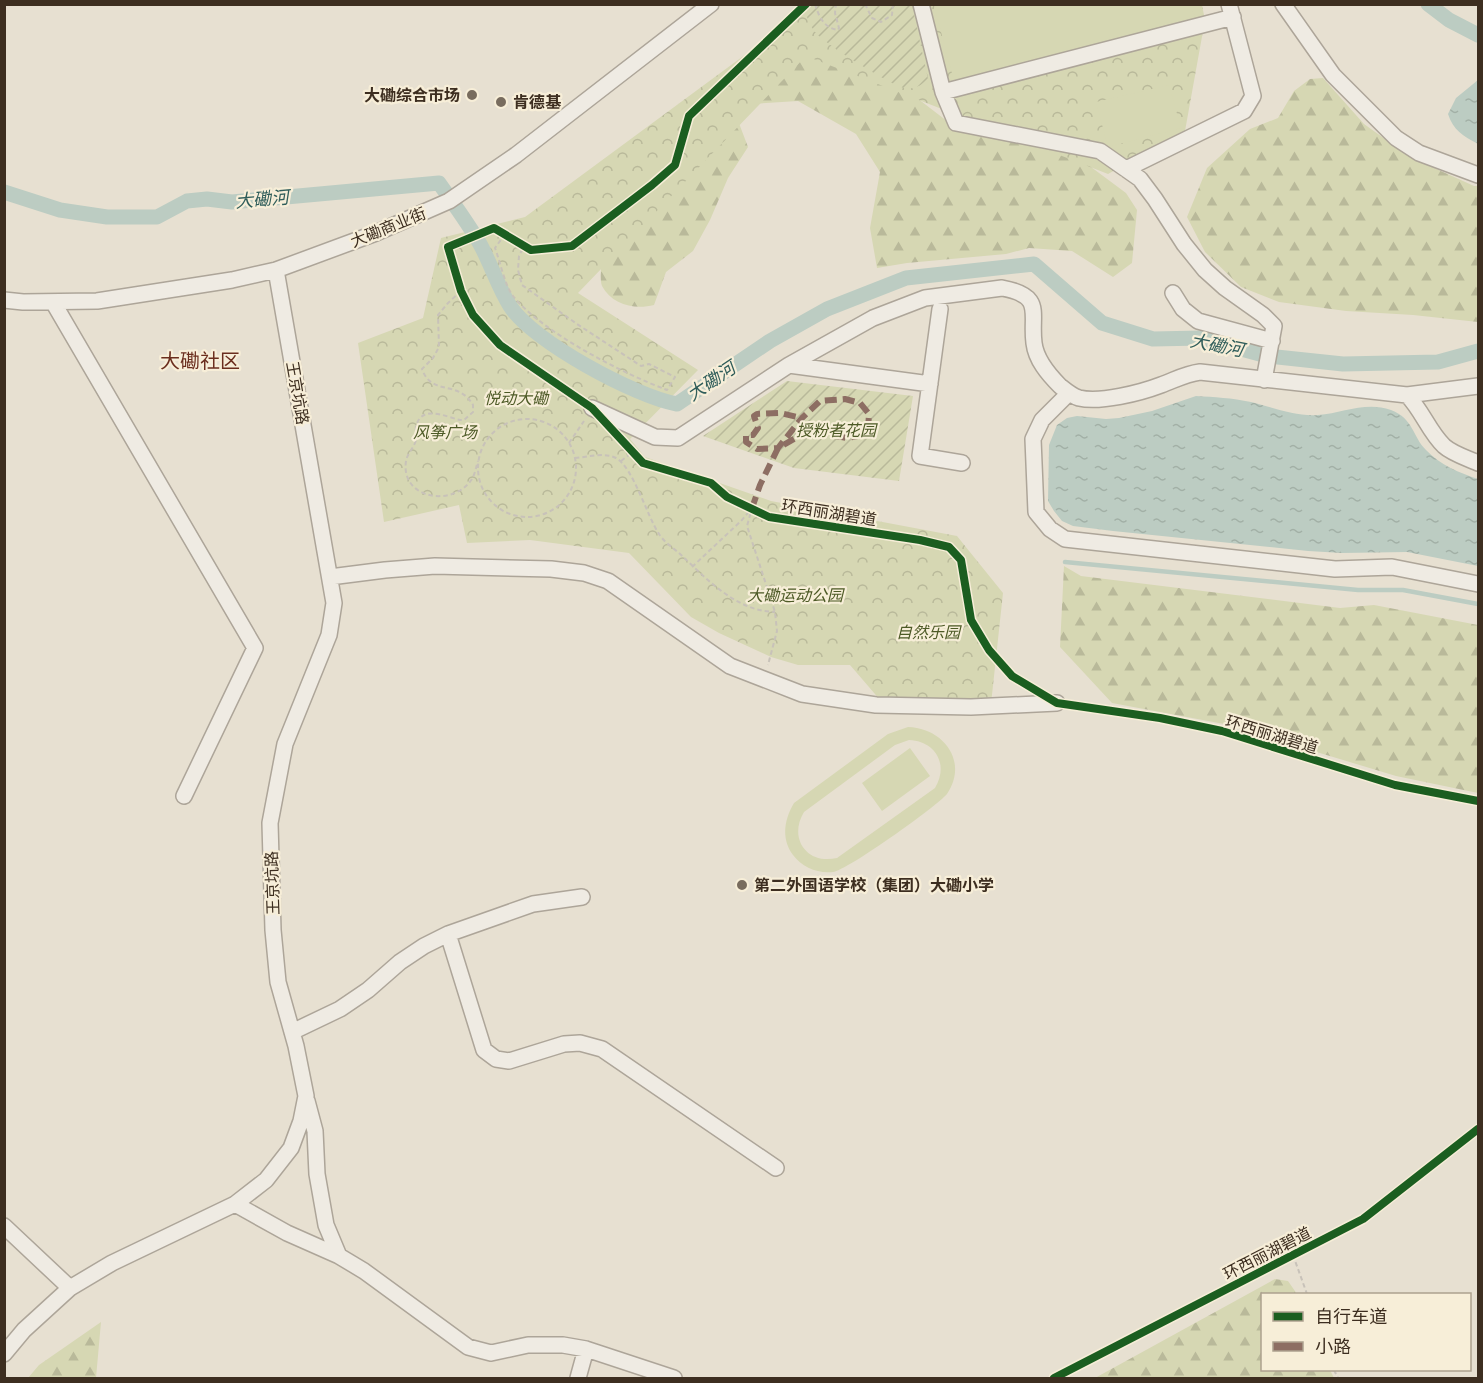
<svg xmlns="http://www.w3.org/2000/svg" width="1483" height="1383" viewBox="0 0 1483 1383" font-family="'IBM Plex Serif','Noto Sans SC',serif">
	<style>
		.forest { fill: url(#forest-firs) }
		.park { fill: url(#park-crowns) }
		.garden { fill: url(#garden-furrows) }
		.pitch { fill: #d6d7b3; fill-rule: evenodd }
		.water { fill: url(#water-ripples) }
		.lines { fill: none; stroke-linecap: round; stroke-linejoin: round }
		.stream { stroke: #bcccc2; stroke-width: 4.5 }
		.canal { stroke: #bcccc2; stroke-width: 15 }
		.minor-casing { stroke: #ada599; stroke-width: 18 }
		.path { stroke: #c8c2b9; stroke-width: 2; stroke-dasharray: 4.5 3; stroke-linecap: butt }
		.minor { stroke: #efebe3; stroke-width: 15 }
		.quiet { stroke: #8d6e63; stroke-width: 6; stroke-dasharray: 12 6; stroke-linecap: butt }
		.cycleway-casing { stroke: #f7eed8; stroke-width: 11 }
		.cycleway { stroke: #1b5e20; stroke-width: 8 }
		.poi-dot { fill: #786c5e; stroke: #f7eed8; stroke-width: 2 }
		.labels { text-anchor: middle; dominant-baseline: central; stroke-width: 4.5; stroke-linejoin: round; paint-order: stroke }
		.poi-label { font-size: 16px; font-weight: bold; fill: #3d2e20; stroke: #f7eed8; text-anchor: start }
		.street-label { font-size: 16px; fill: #3d2e20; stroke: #f7eed8 }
		.park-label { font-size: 16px; font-style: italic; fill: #4d5a26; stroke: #f7eed8 }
		.water-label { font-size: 18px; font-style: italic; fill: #2f5d5a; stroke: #f7eed8 }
		.quarter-label { font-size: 20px; fill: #6b2e1e; stroke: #f7eed8 }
	</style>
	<defs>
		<pattern id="forest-firs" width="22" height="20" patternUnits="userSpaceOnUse" patternTransform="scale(1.5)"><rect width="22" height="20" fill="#d6d7b3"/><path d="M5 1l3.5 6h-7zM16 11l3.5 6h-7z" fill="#b9b99a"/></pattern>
		<pattern id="park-crowns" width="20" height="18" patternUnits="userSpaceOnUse" patternTransform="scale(1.5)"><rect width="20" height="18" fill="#d6d7b3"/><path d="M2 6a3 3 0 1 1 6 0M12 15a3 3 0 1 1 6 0" fill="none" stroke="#b9b99a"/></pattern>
		<pattern id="garden-furrows" width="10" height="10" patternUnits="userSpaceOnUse" patternTransform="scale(1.5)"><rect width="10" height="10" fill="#d6d7b3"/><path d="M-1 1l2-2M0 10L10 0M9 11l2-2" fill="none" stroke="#b9b99a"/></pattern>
		<pattern id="water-ripples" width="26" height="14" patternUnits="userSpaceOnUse" patternTransform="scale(1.5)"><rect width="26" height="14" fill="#bcccc2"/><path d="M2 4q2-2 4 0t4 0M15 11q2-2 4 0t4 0" fill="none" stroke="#a2b0a6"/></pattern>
	</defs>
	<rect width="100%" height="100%" fill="#e7e0d1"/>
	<path class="forest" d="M 784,38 L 904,88 L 956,128 L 1073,156 L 1091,167 L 1126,193 L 1137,210 L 1132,263 L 1113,277 L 1072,251 L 1029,248 L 1006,254 L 907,263 L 877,268 L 870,228 L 880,172 L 856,134 L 798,101 L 752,104 L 737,118 L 748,147 L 728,178 L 710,220 L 693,251 L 666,272 L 654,305 C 635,310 612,305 602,286 C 600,281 601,272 601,266 Z
		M 1323,78 L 1364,124 L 1410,157 L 1474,186 L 1478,186 L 1478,322 L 1413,315 L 1346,311 L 1279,302 L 1241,287 L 1205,252 L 1187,217 L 1207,168 L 1250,129 L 1278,118 L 1294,91 L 1310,79 Z
		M 1064,566 L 1081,576 L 1340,608 L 1374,605 L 1478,625 L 1478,793 L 1396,776 L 1224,724 L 1112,703 L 1060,647 Z
		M 1275,1279 L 1288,1281 L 1297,1294 L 1262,1294 L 1262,1370 L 1330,1370 L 1334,1378 L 1095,1378 Z
		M 101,1322 L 96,1378 L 28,1378 L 39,1365 Z"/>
	<path class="park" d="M 805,5 L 1202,5 L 1205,20 L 1185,131 L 1108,174 L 806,56 L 578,293 L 698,370 L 630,439 L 645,457 L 771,501 L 957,536 L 1003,593 L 991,704 L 881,701 L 850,665 L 798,665 L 771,657 L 719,633 L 691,617 L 629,553 L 530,540 L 467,543 L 459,505 L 384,522 L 358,343 L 423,318 L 441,238 L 525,217 L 795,18 Z"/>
	<path class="garden" d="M 815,4 L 912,5 L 928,79 C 922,85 914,90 904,88 C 889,84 825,44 816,33 C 812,29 809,22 807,17 L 808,10 Z
		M 787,381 L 913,396 L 899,481 L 794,468 L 703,436 Z"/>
	<path class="pitch" d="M 934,5 L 1191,5 L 1196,21 L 955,85 Z
		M 1169,85 L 1181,128 L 1108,147 L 1096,102 Z
		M 908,727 C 943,728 969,761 947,794 C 937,806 848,870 833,872 C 818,874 802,867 793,855 C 781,839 784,820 794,803 L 888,734 ZM 909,740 C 936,741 949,765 935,788 L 837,858 C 807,865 788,838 804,812 L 895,745 Z
		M 910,748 L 930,776 L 882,811 L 862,783 Z"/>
	<path class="water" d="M 1478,80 L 1478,144 C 1463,136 1453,130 1448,114 L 1456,98 Z
		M 1196,396 C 1214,397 1232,398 1251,402 C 1271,407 1297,417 1318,415 C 1343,413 1366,401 1391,410 C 1414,419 1412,436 1426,450 C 1440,465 1460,473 1478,479 L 1478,566 L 1407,552 L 1342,553 L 1308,551 L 1113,531 L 1073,526 L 1062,521 L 1054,511 L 1048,501 L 1049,445 L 1057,425 L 1067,418 L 1077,416 L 1106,419 L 1119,418 L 1152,411 Z"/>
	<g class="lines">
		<path class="stream" d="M 1065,562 L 1358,590 L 1403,590 L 1478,604"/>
		<path class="canal" d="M 1428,4 L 1449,20 L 1478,35
			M 4,192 L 60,210 L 107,217 L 157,217 L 187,201 L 207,199 L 232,202 L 439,183 C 453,203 468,223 480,244 C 491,264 498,287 510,306 C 532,341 636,397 677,404 L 770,341 L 827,309 L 906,278 L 1034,264 L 1102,323 L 1153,339 L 1201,338 L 1267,356 L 1343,364 L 1438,362 L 1478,351"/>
		<defs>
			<path id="minor" d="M 921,4 L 943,92 L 956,123 L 1100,151 L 1140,179 L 1155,199 L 1184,244 L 1205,270 L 1225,288 L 1263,315 L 1274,326 L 1264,380
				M 1283,4 L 1333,75 L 1396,138 L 1419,153 L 1478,175
				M 943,92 L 1233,17
				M 1126,169 L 1244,111 L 1253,96 L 1229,4
				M 1173,293 L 1183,309 L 1198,321 L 1272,341
				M 4,300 L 23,302 L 97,301 L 232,280 L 276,270 L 376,233 L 449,201 L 516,155 L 711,4
				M 53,302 L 255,648 L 184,796
				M 940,309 L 920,456 L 962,463
				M 789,365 L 930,384
				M 1069,393 L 1042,420 L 1033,439 L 1036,512 L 1050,529 L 1065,539 L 1335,569 L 1392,567 L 1478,584
				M 1407,395 C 1422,410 1429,432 1444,446 C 1453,454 1467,458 1478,463
				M 592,408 L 655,437 L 678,438 L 789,365 L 873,318 L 925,298 L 1002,288 C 1045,296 1030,313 1034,343 C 1036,360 1048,374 1060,386 C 1065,390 1072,396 1079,398 C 1100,403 1140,393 1161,385 C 1175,380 1185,374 1200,372 L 1407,395 L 1478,386
				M 330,577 L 385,570 L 435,566 L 551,569 L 584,573 L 608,581 L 730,666 L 802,694 L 876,705 L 971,707 L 1057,703
				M 448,934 L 484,1050 L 496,1059 L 509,1061 L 564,1044 L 580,1043 L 602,1049 L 776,1168
				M 292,1032 L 340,1009 L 368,990 L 400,962 L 424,946 L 448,934 L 533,904 L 582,897
				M 307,1101 L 315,1131 L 317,1174 L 326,1225 L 339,1256
				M 235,1204 L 287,1233 L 339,1256 L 364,1271 L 468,1347 L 491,1353 L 528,1345 L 563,1345 L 586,1349 L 674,1378
				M 4,1226 L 70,1288
				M 4,1354 L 24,1330 L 70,1288 L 112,1263 L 235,1204 L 266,1180 L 291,1148 L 301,1121 L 306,1096 L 296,1046 L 278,982 L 273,930 L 270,823 L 285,744 L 329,635 L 334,603 L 276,270
				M 578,1378 L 586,1349"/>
		</defs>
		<use href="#minor" class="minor-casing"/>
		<path class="path" d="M 815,4 C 819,17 824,28 838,30 L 839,28 L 835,13 L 836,4
			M 865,4 L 872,18 L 881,22 L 892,15 L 893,4
			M 505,234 L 495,248 C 500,261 505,286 513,296 C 543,333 622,373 667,390 L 675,377 L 649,364 L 641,366 L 577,324 L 522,285 L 518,270 L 519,256 L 524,246
			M 461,291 L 448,303 L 438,315 L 439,347 L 433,358 L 422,369 C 432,397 458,379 473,405 L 473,412 L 464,420 L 460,420 C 446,417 422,404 416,426 C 415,431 417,436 416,440 C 414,448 407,454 406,461 C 400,499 453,508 472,479 C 475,474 476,467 478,461
			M478 468a49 49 0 1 1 98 0a49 49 0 1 1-98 0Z
			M 569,443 L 584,421
			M 575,458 C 588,457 605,452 616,458 C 633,467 647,516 659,534 C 664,542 672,547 679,553 C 706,578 735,611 775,612
			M 621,461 L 633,452
			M 692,567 L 741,521 L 752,508 L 747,526 L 775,612 L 777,631 L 768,665
			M 1293,1255 L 1307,1294
			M 1334,1370 L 1338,1378"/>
		<use href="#minor" class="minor"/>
		<path class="quiet" d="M 752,508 L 760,485 L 778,448 L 808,431 L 847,438 L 858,436 L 868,429 L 869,414 L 860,403 L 845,399 L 820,401 L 802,418 L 778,448 L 757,449 L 746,442 L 746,435 L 753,435 L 758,428 L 754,416 L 757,414 L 780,413 L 802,418"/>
		<defs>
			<path id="cycleway" d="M 806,4 L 689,116 L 675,165 L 652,185 L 572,246 L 531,250 L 494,228 L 448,247 L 461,291 L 473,315 L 500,345 L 592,408 L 643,463 L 711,483 L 727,497 L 769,517 L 920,540 L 949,547 L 961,560 L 971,620 L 989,650 L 1012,676 L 1057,703 L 1160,718 L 1222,731 L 1395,785 L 1478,801
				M 1054,1378 L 1363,1219 L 1478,1129"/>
		</defs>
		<use href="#cycleway" class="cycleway-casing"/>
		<use href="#cycleway" class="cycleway"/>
	</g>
	<g class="poi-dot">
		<circle cx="472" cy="95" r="6"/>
		<circle cx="501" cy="102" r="6"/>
		<circle cx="742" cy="885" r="6"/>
	</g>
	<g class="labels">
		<g class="poi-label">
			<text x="460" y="95" text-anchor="end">大磡综合市场</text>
			<text x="513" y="102">肯德基</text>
			<text x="754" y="885">第二外国语学校（集团）大磡小学</text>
		</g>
		<g class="street-label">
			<text transform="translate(388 227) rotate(-22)">大磡商业街</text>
			<text transform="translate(298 393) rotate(80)">王京坑路</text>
			<text transform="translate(829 512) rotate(9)">环西丽湖碧道</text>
			<text transform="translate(1272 734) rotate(17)">环西丽湖碧道</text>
			<text transform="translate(272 883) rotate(-92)">王京坑路</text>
			<text transform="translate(1267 1253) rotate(-27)">环西丽湖碧道</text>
		</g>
		<g class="park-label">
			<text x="516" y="398">悦动大磡</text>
			<text x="836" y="430">授粉者花园</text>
			<text x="445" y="432">风筝广场</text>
			<text x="795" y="595">大磡运动公园</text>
			<text x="928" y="632">自然乐园</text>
		</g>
		<g class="water-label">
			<text transform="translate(262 199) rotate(-5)">大磡河</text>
			<text transform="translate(1217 345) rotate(11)">大磡河</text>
			<text transform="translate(711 381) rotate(-34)">大磡河</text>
		</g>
		<g class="quarter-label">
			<text x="200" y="360">大磡社区</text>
		</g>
	</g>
	<rect width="1483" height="1383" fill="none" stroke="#3d2e20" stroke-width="12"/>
	<rect x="1261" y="1293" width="210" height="78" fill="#f7eed8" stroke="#ada18e" stroke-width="1.5"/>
	<rect x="1273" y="1312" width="30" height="9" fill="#1b5e20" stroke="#ada18e" stroke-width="1.5"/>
	<text x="1315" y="1323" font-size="18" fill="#3d2e20">自行车道</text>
	<rect x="1273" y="1342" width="30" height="9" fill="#8d6e63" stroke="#ada18e" stroke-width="1.5"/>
	<text x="1315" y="1353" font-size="18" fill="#3d2e20">小路</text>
</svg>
